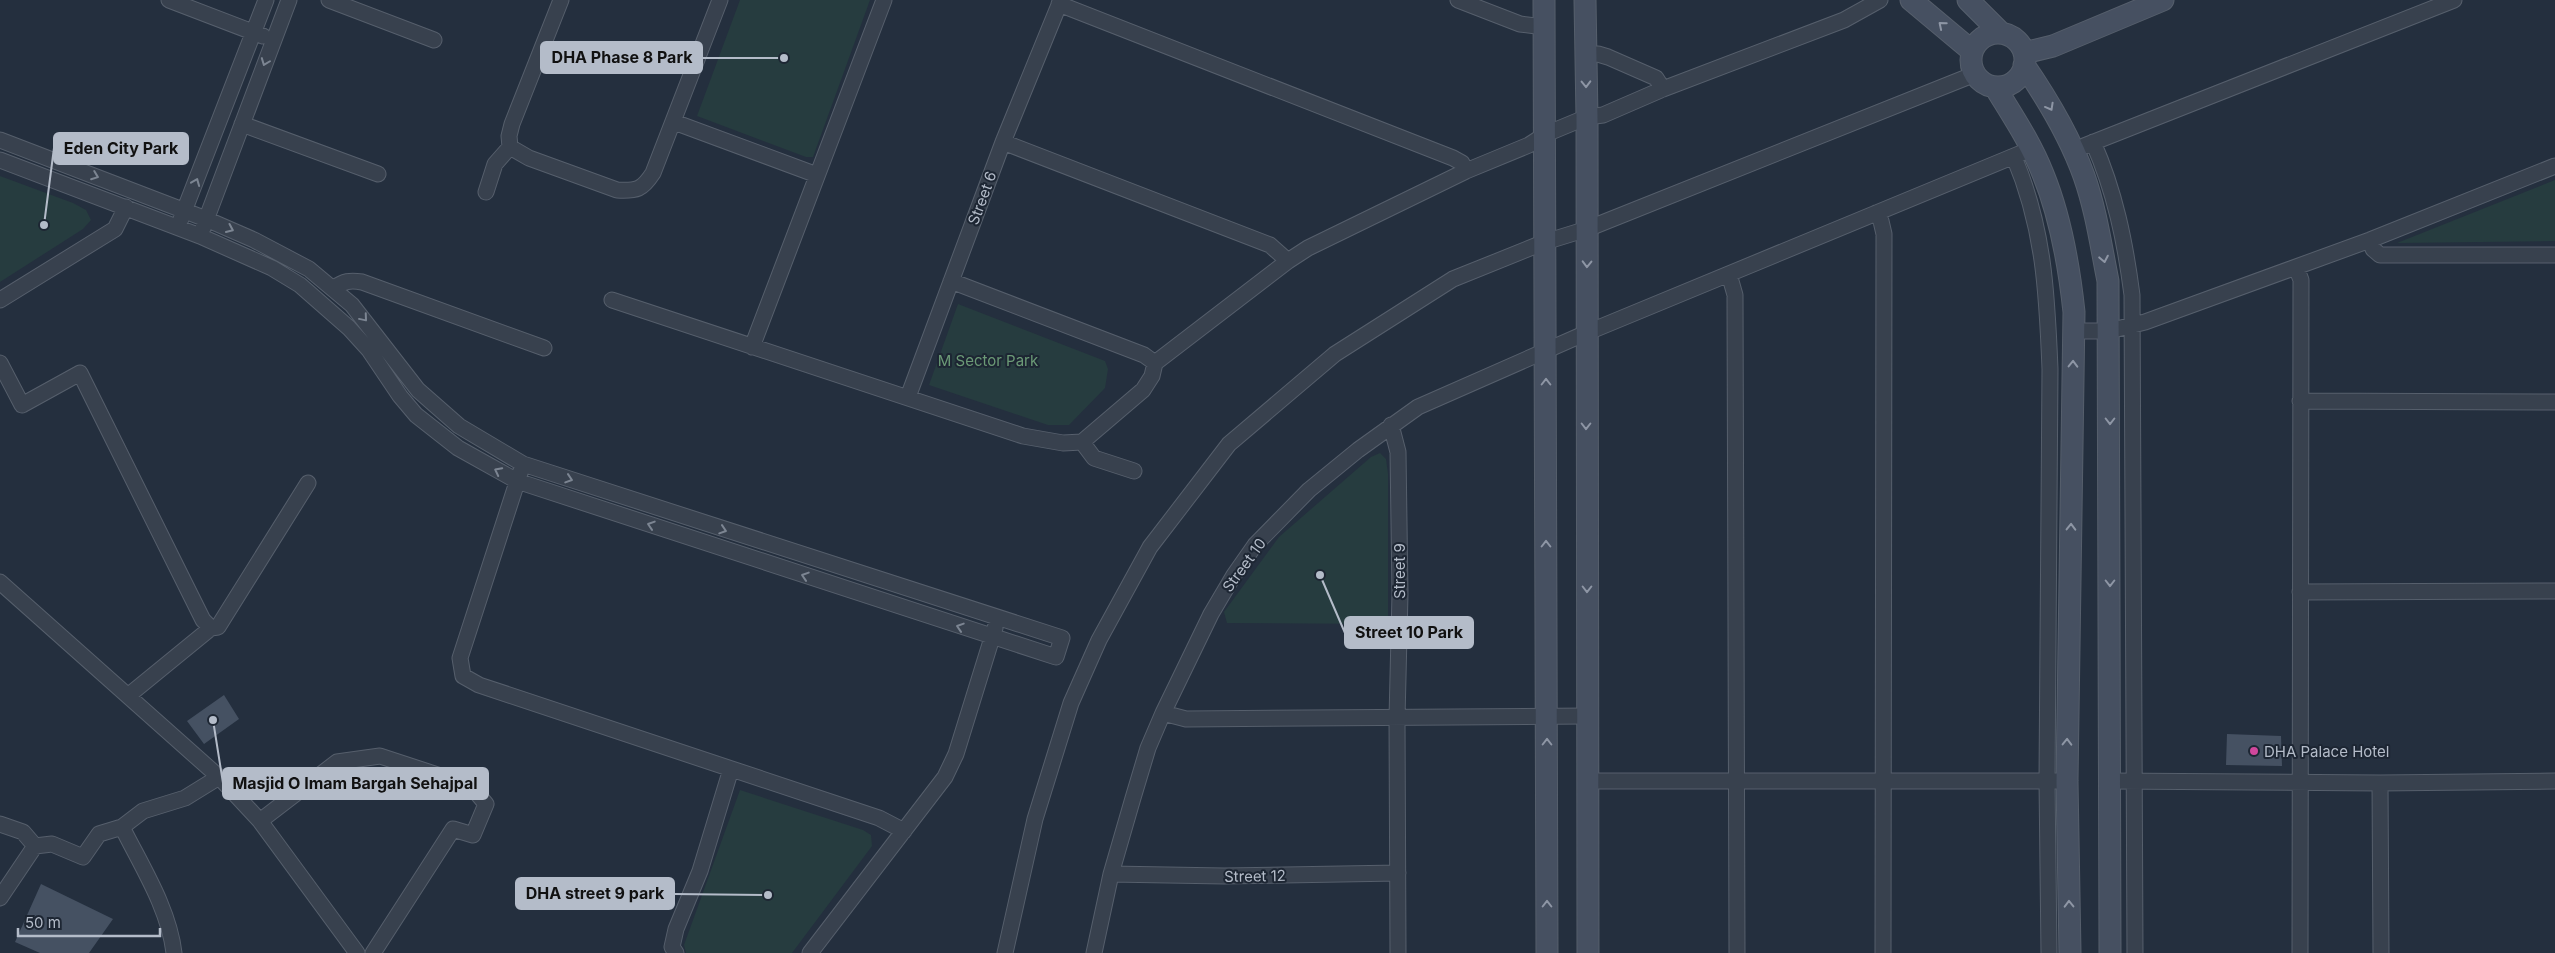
<svg xmlns="http://www.w3.org/2000/svg" width="2555" height="953" viewBox="0 0 2555 953" font-family="Inter,sans-serif">
	<style>
		.green { fill: #263c3f }
		.building { fill: #455162 }
		.lines { fill: none; stroke-linecap: round; stroke-linejoin: round }
		.street-casing { stroke: #565f6c; stroke-width: 17 }
		.secondary-casing { stroke: #565f6c; stroke-width: 23 }
		.street { stroke: #38414e; stroke-width: 15 }
		.secondary { stroke: #465061; stroke-width: 21 }
		.oneway { stroke: #8e96a5 }
		.oneway2 { stroke: #7c8592 }
		.hotel-dot { fill: #d1479c; stroke: #1d2633; stroke-width: 2 }
		.labels { text-anchor: middle; dominant-baseline: central; stroke-width: 4; stroke-linejoin: round; paint-order: stroke }
		.street-label { font-size: 15px; fill: #b4bcc9; stroke: #1d2633 }
		.park-label { font-size: 15px; fill: #6b9a76; stroke: #1d2633 }
		.poi-label { font-size: 15px; fill: #b4bcc9; stroke: #1d2633; text-anchor: start }
		.leader { fill: none; stroke: #b4bcc9; stroke-width: 2 }
		.callout-dot { fill: #b4bcc9; stroke: #1d2633; stroke-width: 2 }
		.callout { fill: #b4bcc9; stroke: #b4bcc9; stroke-width: 2 }
		.callout-label { font-size: 16px; text-anchor: middle; font-weight: bold; fill: #111 }
	</style>
	<rect width="100%" height="100%" fill="#242f3e"/>
	<path class="green" d="M 740,0 L 870,0 L 813,157 L 806,157 L 697,116 Z
		M 0,176 L 73,203 L 86,210 L 91,220 L 83,229 L 0,282 Z
		M 2555,180 L 2555,241 L 2397,243 Z
		M 958,304 L 1105,361 L 1108,369 L 1105,388 L 1069,425 L 1048,425 L 929,385 Z
		M 1380,453 L 1386,459 L 1388,474 L 1388,624 L 1227,623 L 1224,612 L 1279,537 L 1371,457 Z
		M 740,790 L 863,830 L 871,835 L 872,846 L 792,953 L 686,953 L 684,945 Z"/>
	<path class="building" d="M 224,695 L 239,719 L 204,744 L 187,721 Z
		M 2227,734 L 2281,736 L 2282,766 L 2226,765 Z
		M 41,884 L 113,919 L 89,953 L 40,953 L 15,942 Z"/>
	<g class="lines">
		<defs>
			<path id="street" d="M 169,0 L 263,36
				M 329,0 L 434,40
				M 561,0 L 512,124 L 509,136 L 510,147 L 529,158 L 617,190 C 637,191 642,190 653,173 L 720,0
				M 1458,0 L 1520,24 L 1544,27
				M 1059,4 L 1453,158 L 1462,163 L 1466,171
				M 1586,55 L 1598,54 L 1608,57 L 1656,78 L 1663,89
				M 674,122 L 817,175
				M 242,124 L 378,174
				M 0,140 L 206,219 L 254,240 L 309,269 L 352,305 L 418,390 L 459,426 L 523,464 L 1062,638 L 1056,657 L 517,481 L 458,448 L 416,415 L 400,396 L 369,350 L 349,328 L 300,285 L 272,268 L 200,236 L 0,160
				M 1003,142 L 1270,245 L 1288,261
				M 2093,142 C 2115,192 2125,241 2132,295 L 2135,953
				M 2084,146 L 2454,0
				M 2014,157 C 2044,228 2047,293 2050,369 L 2047,781 L 2049,953
				M 486,192 L 495,164 L 510,147
				M 1876,213 L 1881,221 L 1884,234 L 1883,953
				M 181,219 L 266,0
				M 203,228 L 289,0
				M 2370,240 L 2373,249 L 2380,255 L 2555,255
				M 2296,267 L 2301,280 L 2300,953
				M 1729,274 L 1735,295 L 1737,953
				M 951,281 L 1144,355 L 1155,363
				M 334,288 C 344,281 350,280 362,282 L 544,348
				M 0,300 L 115,229 L 126,207
				M 612,300 L 1023,436 L 1063,443 L 1082,442 L 1143,390 L 1152,376 L 1155,363 L 1288,261 L 1308,248 L 1466,171 L 1529,145 L 1546,134 L 1587,117 L 1603,115 L 1663,89 L 1844,20 L 1880,0
				M 2073,331 L 2109,331 L 2145,322 L 2370,240 L 2555,166
				M 752,347 L 884,0
				M 0,363 L 22,405 L 80,373 L 203,620 L 211,628 L 218,627 L 308,483
				M 908,397 L 1003,142 L 1061,0
				M 2300,401 L 2555,402
				M 1391,425 L 1398,452 L 1400,594 L 1397,718 L 1398,953
				M 1082,442 L 1094,458 L 1134,471
				M 520,473 L 460,658 L 463,676 L 479,685 L 879,818 L 904,831
				M 0,582 L 219,777 L 260,821 L 357,953
				M 2300,592 L 2555,591
				M 129,695 L 211,628
				M 1163,713 L 1186,719 L 1587,716
				M 1588,781 L 2057,781
				M 2110,781 L 2380,783 L 2555,781
				M 2380,783 L 2381,953
				M 260,821 L 337,762 L 380,756 L 471,786 L 486,804 L 473,835 L 453,829 L 373,953
				M 0,824 L 23,832 L 35,846
				M 1111,874 L 1224,876 L 1398,873
				M 0,898 L 35,846 L 52,844 L 83,857 L 99,834 L 122,827
				M 174,953 C 169,909 142,867 122,827 L 143,811 L 185,798 L 219,777
				M 676,953 L 672,947 L 676,929 L 700,871 L 731,769
				M 810,953 L 945,777 L 956,754 L 995,628
				M 1005,953 L 1035,819 L 1071,703 L 1099,640 L 1150,547 L 1229,444 L 1335,354 L 1453,279 L 1545,242 L 1587,229 L 1975,74
				M 1094,953 L 1111,874 L 1133,798 L 1148,748 L 1163,713 L 1211,614 L 1234,575 L 1255,545 L 1309,490 L 1358,450 L 1418,407 L 1586,333 L 2031,149"/>
			<path id="secondary" d="M 1544,0 L 1547,953
				M 1585,0 L 1587,117 L 1588,953
				M 1911,0 L 1972,51
				M 1968,0 L 2001,33
				M1971 60a27 27 0 1 1 54 0a27 27 0 1 1-54 0Z
				M 2024,53 L 2053,46 L 2163,0
				M 2024,65 C 2048,100 2070,137 2084,176 C 2096,210 2101,246 2108,281 L 2110,953
				M 1995,87 C 2012,115 2031,143 2043,174 C 2061,218 2069,265 2074,312 L 2067,781 L 2070,953"/>
		</defs>
		<use href="#street" class="street-casing"/>
		<use href="#secondary" class="secondary-casing"/>
		<use href="#street" class="street"/>
		<use href="#secondary" class="secondary"/>
	</g>
	<defs><path id="oneway-chevron" d="M-2-3.5L2.5 0L-2 3.5" fill="none" stroke-width="1.6" stroke-linecap="round" stroke-linejoin="round" transform="scale(1.25)"/></defs>
	<g class="oneway">
		<use href="#oneway-chevron" transform="translate(1942 25) rotate(-140)"/>
		<use href="#oneway-chevron" transform="translate(1586 84) rotate(89)"/>
		<use href="#oneway-chevron" transform="translate(2050 107) rotate(61)"/>
		<use href="#oneway-chevron" transform="translate(2104 259) rotate(79)"/>
		<use href="#oneway-chevron" transform="translate(1587 264) rotate(91)"/>
		<use href="#oneway-chevron" transform="translate(2073 364) rotate(-89)"/>
		<use href="#oneway-chevron" transform="translate(1546 382) rotate(-90)"/>
		<use href="#oneway-chevron" transform="translate(2110 421) rotate(90)"/>
		<use href="#oneway-chevron" transform="translate(1586 426) rotate(90)"/>
		<use href="#oneway-chevron" transform="translate(2071 527) rotate(-89)"/>
		<use href="#oneway-chevron" transform="translate(1546 544) rotate(-90)"/>
		<use href="#oneway-chevron" transform="translate(2110 583) rotate(90)"/>
		<use href="#oneway-chevron" transform="translate(1587 589) rotate(90)"/>
		<use href="#oneway-chevron" transform="translate(1547 742) rotate(-90)"/>
		<use href="#oneway-chevron" transform="translate(2067 742) rotate(-89)"/>
		<use href="#oneway-chevron" transform="translate(1547 904) rotate(-90)"/>
		<use href="#oneway-chevron" transform="translate(2069 904) rotate(-91)"/>
	</g>
	<g class="oneway2">
		<use href="#oneway-chevron" transform="translate(265 62) rotate(111)"/>
		<use href="#oneway-chevron" transform="translate(95 176) rotate(21)"/>
		<use href="#oneway-chevron" transform="translate(196 182) rotate(-68)"/>
		<use href="#oneway-chevron" transform="translate(230 229) rotate(24)"/>
		<use href="#oneway-chevron" transform="translate(364 318) rotate(50)"/>
		<use href="#oneway-chevron" transform="translate(498 471) rotate(-153)"/>
		<use href="#oneway-chevron" transform="translate(569 479) rotate(18)"/>
		<use href="#oneway-chevron" transform="translate(651 525) rotate(-162)"/>
		<use href="#oneway-chevron" transform="translate(723 530) rotate(18)"/>
		<use href="#oneway-chevron" transform="translate(805 576) rotate(-162)"/>
		<use href="#oneway-chevron" transform="translate(960 627) rotate(-162)"/>
	</g>
	<circle class="hotel-dot" cx="2254" cy="751" r="5"/>
	<g class="labels">
		<g class="street-label">
			<text transform="translate(982 198) rotate(-70)">Street 6</text>
			<text transform="translate(1244 565) rotate(-54)">Street 10</text>
			<text transform="translate(1399 571) rotate(-90)">Street 9</text>
			<text transform="translate(1255 876) rotate(-1)">Street 12</text>
		</g>
		<g class="park-label">
			<text x="988" y="360">M Sector Park</text>
		</g>
		<g class="poi-label">
			<text x="2264" y="751">DHA Palace Hotel</text>
		</g>
	</g>
	<path class="leader" d="M784 58L702 58M44 225L54 148M1320 575L1345 633M213 720L223 783M768 895L674 894"/>
	<g class="callout-dot">
		<circle cx="784" cy="58" r="5"/>
		<circle cx="44" cy="225" r="5"/>
		<circle cx="1320" cy="575" r="5"/>
		<circle cx="213" cy="720" r="5"/>
		<circle cx="768" cy="895" r="5"/>
	</g>
	<g class="callout">
		<rect x="541" y="42" width="161" height="31" rx="5"/>
		<rect x="54" y="133" width="134" height="31" rx="5"/>
		<rect x="1345" y="617" width="128" height="31" rx="5"/>
		<rect x="223" y="768" width="265" height="31" rx="5"/>
		<rect x="516" y="878" width="158" height="31" rx="5"/>
	</g>
	<g class="callout-label">
		<text x="622" y="63">DHA Phase 8 Park</text>
		<text x="121" y="154">Eden City Park</text>
		<text x="1409" y="638">Street 10 Park</text>
		<text x="355" y="789">Masjid O Imam Bargah Sehajpal</text>
		<text x="595" y="899">DHA street 9 park</text>
	</g>
	<path d="M18 928v8h142v-8" fill="none" stroke="#b4bcc9" stroke-width="2.5"/>
	<text x="25" y="928" font-size="15" fill="#b4bcc9" stroke="#1d2633" stroke-width="4" paint-order="stroke">50 m</text>
</svg>
